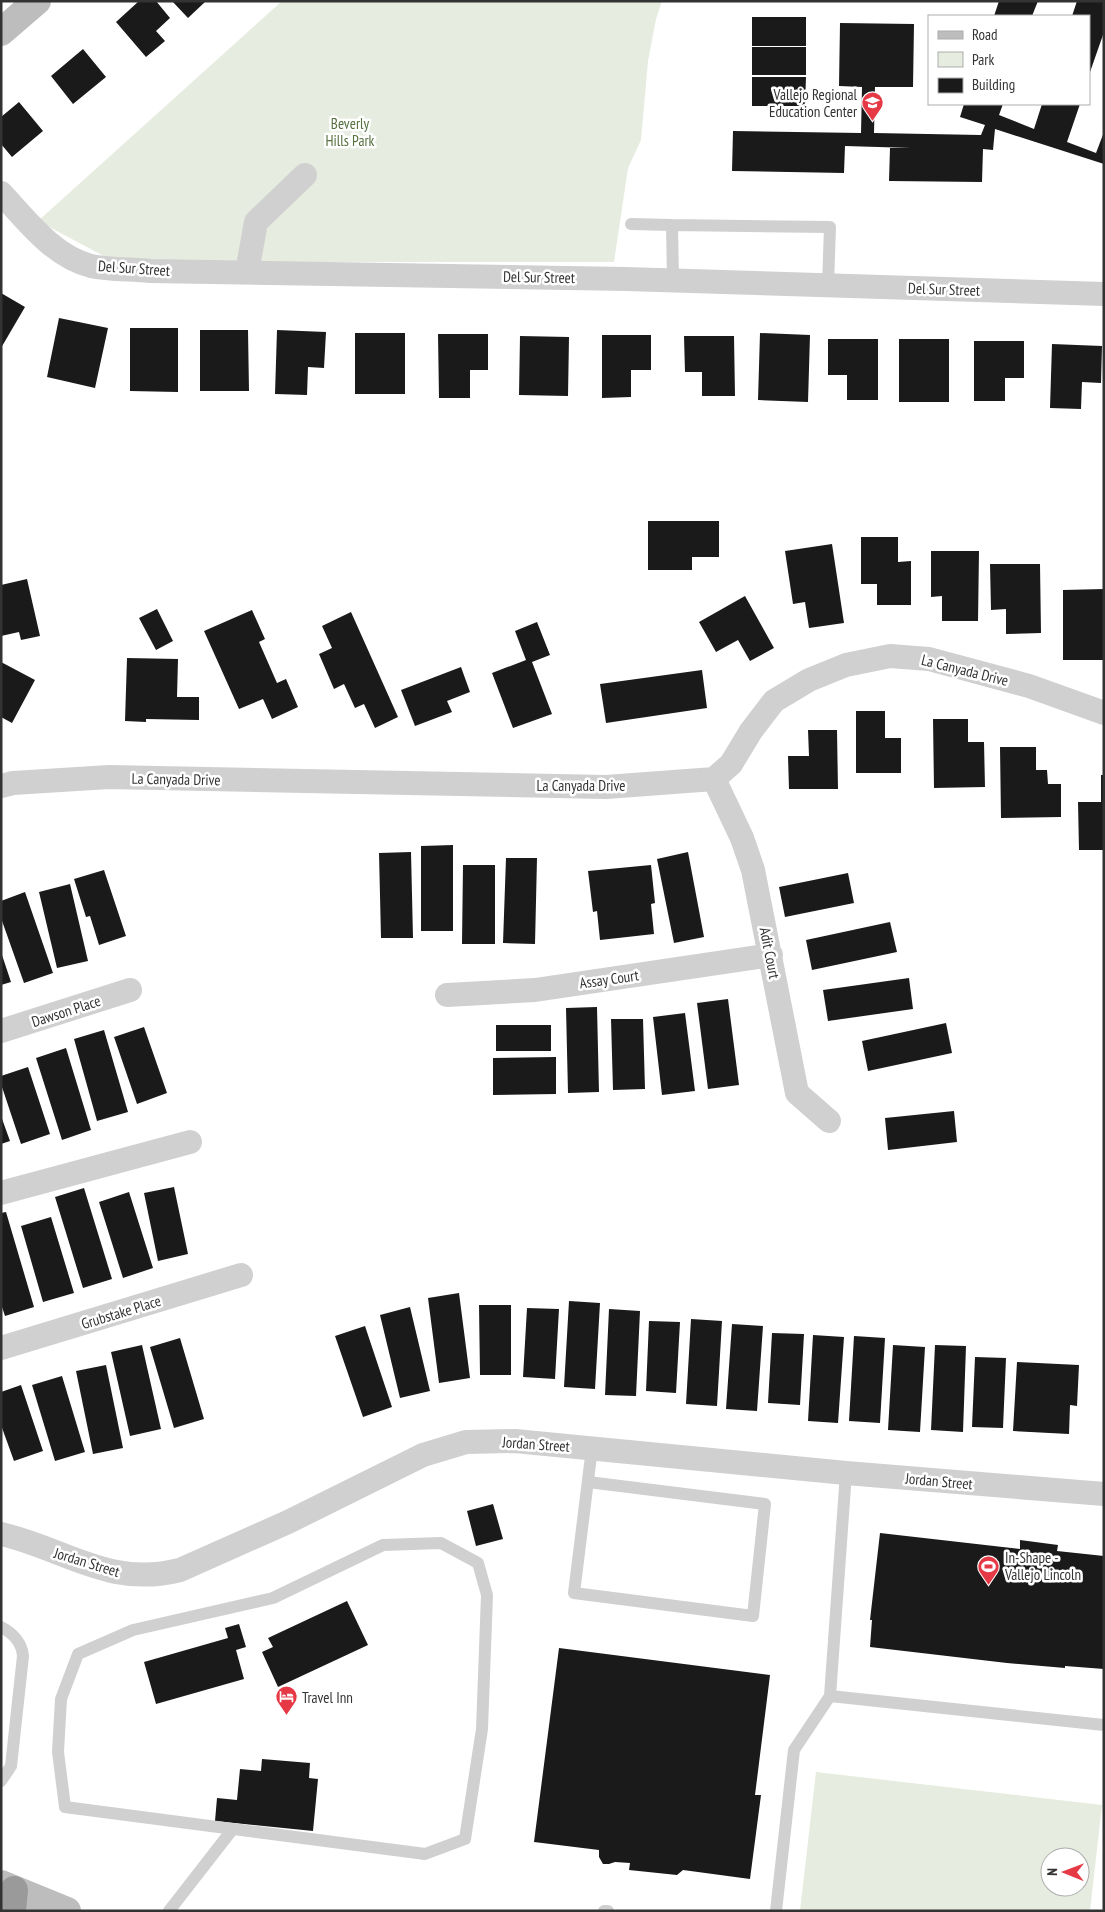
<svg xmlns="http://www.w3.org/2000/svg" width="1105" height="1912" viewBox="0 0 1105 1912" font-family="'PT Sans Narrow',sans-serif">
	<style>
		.green { fill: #e6ecdf; fill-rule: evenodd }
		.building { fill: #1a1a1a }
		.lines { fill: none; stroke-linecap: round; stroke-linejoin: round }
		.lane { stroke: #d0d0d0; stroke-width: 12 }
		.street { stroke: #d0d0d0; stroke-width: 24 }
		.secondary { stroke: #bdbdbd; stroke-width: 28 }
		.highway { stroke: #9a9a9a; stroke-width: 28 }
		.labels { text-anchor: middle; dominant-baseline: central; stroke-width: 5; stroke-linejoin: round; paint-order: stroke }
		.poi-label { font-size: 15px; fill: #333; stroke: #fff; text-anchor: start }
		.park-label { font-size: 15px; fill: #56703f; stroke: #fff }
		.street-label { font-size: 15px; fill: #333; stroke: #fff }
	</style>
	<rect width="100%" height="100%" fill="#fff"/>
	<path class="green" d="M 282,1 L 662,1 L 656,19 L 648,61 L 641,140 L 628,168 L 614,262 L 115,262 L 38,221 Z
		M 816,1772 L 1102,1805 L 1090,1911 L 800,1911 ZM 1050,1857 L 1080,1857 L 1080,1887 L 1050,1887 Z"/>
	<path class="building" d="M 139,1 L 156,1 L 170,18 L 156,31 L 165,41 L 146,57 L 116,22 Z
		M 172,1 L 206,1 L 188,18 Z
		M 999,1 L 1038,1 L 1032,16 L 994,16 Z
		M 1077,1 L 1104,1 L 1104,32 L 1089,75 L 1089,16 L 1072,16 Z
		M 752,17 L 806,17 L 806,46 L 752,46 Z
		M 840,23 L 914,24 L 913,87 L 875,87 L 874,133 L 981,135 L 985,125 L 960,117 L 964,104 L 1003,104 L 999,115 L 1034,129 L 1042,104 L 1080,104 L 1067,142 L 1096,153 L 1104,132 L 1104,164 L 995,129 L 993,150 L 983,149 L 982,182 L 889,181 L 890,148 L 911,148 L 845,146 L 844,173 L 732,171 L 733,131 L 861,133 L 862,87 L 839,86 Z
		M 752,47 L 806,47 L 806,75 L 752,75 Z
		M 83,49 L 106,77 L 73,104 L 51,76 Z
		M 752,77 L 806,77 L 805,106 L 752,106 Z
		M 19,102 L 43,131 L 12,157 L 1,144 L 1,117 Z
		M 1,293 L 25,307 L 1,348 Z
		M 59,318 L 108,328 L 95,388 L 47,377 Z
		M 130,328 L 178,328 L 178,392 L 130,391 Z
		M 200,330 L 248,330 L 249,391 L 200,391 Z
		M 277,330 L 326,332 L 324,368 L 308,367 L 307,395 L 275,394 Z
		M 355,333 L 405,333 L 405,394 L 355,394 Z
		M 760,333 L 810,335 L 808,402 L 758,400 Z
		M 438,334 L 488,334 L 488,370 L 470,370 L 470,398 L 439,398 Z
		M 602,335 L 651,335 L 651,370 L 631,370 L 631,397 L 602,398 Z
		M 520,336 L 569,337 L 568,396 L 519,395 Z
		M 684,336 L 734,336 L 735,396 L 702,396 L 702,372 L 685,372 Z
		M 828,339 L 878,339 L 878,400 L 847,400 L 847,375 L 828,375 Z
		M 899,339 L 949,339 L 949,402 L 899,402 Z
		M 974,341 L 1024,341 L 1024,378 L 1005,378 L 1005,401 L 974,401 Z
		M 1052,344 L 1102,346 L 1101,383 L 1082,382 L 1081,409 L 1050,408 Z
		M 648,521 L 719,521 L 719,557 L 692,557 L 692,570 L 648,570 Z
		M 861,537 L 898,537 L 898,562 L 911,561 L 911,605 L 877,605 L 877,584 L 861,584 Z
		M 832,544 L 844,623 L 809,628 L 805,602 L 793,604 L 785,551 Z
		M 931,551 L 979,551 L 978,621 L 942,621 L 942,596 L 931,597 Z
		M 990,564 L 1040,564 L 1041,633 L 1006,634 L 1006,609 L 991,610 Z
		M 27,579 L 40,636 L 21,640 L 19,632 L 1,636 L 1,585 Z
		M 1104,589 L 1104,660 L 1063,660 L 1063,590 Z
		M 745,596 L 774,648 L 750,661 L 738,640 L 716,652 L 699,622 Z
		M 157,609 L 173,641 L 156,650 L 139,618 Z
		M 252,610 L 265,639 L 259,642 L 277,683 L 286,679 L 298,707 L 272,719 L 263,699 L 239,709 L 204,631 Z
		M 351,612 L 398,717 L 375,728 L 364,704 L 355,708 L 344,684 L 334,689 L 319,654 L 332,648 L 322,626 Z
		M 537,622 L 550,655 L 532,662 L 552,714 L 513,728 L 492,673 L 526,660 L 515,631 Z
		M 127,658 L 178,659 L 177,697 L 199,697 L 199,720 L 146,719 L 146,722 L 125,721 Z
		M 1,662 L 35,680 L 12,723 L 1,717 Z
		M 461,667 L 470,692 L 447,701 L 452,712 L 415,726 L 401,690 Z
		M 702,670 L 707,708 L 606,723 L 600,684 Z
		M 856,711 L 885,711 L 885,738 L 901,738 L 901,773 L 856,773 Z
		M 933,719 L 968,719 L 968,742 L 984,742 L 985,787 L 934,788 Z
		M 808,730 L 837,730 L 838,789 L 789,789 L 788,756 L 809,756 Z
		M 1000,747 L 1036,747 L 1036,770 L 1047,770 L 1048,784 L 1061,784 L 1061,817 L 1001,818 Z
		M 1101,775 L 1104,775 L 1104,850 L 1079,850 L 1078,802 L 1101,802 Z
		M 453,845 L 453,931 L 421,931 L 421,846 Z
		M 411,852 L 413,938 L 381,938 L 379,853 Z
		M 688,852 L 704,937 L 674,943 L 657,859 Z
		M 506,858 L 537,858 L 535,944 L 503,943 Z
		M 463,865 L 495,865 L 495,944 L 462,944 Z
		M 651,865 L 655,903 L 651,904 L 654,934 L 600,940 L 597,911 L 593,912 L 588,871 Z
		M 104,870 L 126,936 L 99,945 L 90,916 L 86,917 L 74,879 Z
		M 848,873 L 854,903 L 785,917 L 779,887 Z
		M 70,884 L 88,961 L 57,968 L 39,892 Z
		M 25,892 L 53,973 L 24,983 L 1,918 L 1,901 Z
		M 890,922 L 897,952 L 812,970 L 806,940 Z
		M 1,952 L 11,982 L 1,985 Z
		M 909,978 L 913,1009 L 828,1021 L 823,990 Z
		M 728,999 L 739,1085 L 708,1089 L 697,1003 Z
		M 597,1007 L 599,1092 L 568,1093 L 566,1008 Z
		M 685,1013 L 695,1091 L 662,1095 L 653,1017 Z
		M 611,1019 L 643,1019 L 645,1089 L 613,1090 Z
		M 946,1023 L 952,1053 L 868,1071 L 862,1041 Z
		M 496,1025 L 551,1025 L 551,1051 L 496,1051 Z
		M 144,1027 L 167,1093 L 137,1104 L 114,1037 Z
		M 104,1030 L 128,1112 L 97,1121 L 74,1039 Z
		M 66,1048 L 91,1130 L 62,1140 L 36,1058 Z
		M 556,1057 L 556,1094 L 493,1095 L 493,1058 Z
		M 28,1067 L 50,1134 L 21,1144 L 1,1084 L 1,1076 Z
		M 954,1111 L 957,1142 L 888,1150 L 885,1118 Z
		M 1,1116 L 10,1141 L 1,1144 Z
		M 174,1187 L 188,1254 L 158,1261 L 144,1193 Z
		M 84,1188 L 112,1279 L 83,1288 L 55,1197 Z
		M 129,1192 L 153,1268 L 123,1278 L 99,1202 Z
		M 6,1212 L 34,1307 L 5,1316 L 1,1304 L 1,1213 Z
		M 51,1217 L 74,1293 L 43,1302 L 21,1226 Z
		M 459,1293 L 470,1378 L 439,1383 L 428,1298 Z
		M 569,1301 L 600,1303 L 595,1389 L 564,1387 Z
		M 479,1305 L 511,1305 L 511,1375 L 480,1375 Z
		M 410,1307 L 430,1391 L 400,1398 L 380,1315 Z
		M 527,1308 L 559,1309 L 555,1379 L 523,1377 Z
		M 609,1309 L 640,1311 L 636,1396 L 605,1395 Z
		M 691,1319 L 722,1321 L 717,1406 L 686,1404 Z
		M 649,1321 L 680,1322 L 676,1393 L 646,1391 Z
		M 732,1324 L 763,1326 L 757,1411 L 726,1409 Z
		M 365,1326 L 392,1407 L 363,1417 L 335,1336 Z
		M 772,1333 L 804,1334 L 800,1405 L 768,1403 Z
		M 813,1335 L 844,1337 L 838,1423 L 808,1421 Z
		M 854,1336 L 885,1338 L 880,1423 L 849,1421 Z
		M 180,1338 L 204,1419 L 174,1428 L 150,1347 Z
		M 142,1345 L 161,1429 L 130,1436 L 111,1352 Z
		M 893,1345 L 925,1347 L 920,1432 L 888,1430 Z
		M 935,1345 L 966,1346 L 963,1432 L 931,1430 Z
		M 975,1357 L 1006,1358 L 1003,1428 L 972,1427 Z
		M 1017,1362 L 1079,1365 L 1077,1406 L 1070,1405 L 1069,1434 L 1013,1431 Z
		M 106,1365 L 123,1448 L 93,1454 L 76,1371 Z
		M 62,1376 L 85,1452 L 55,1461 L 32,1385 Z
		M 21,1385 L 43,1451 L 14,1461 L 1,1425 L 1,1392 Z
		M 493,1504 L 503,1539 L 476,1546 L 467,1511 Z
		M 880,1533 L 1020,1549 L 1020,1540 L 1058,1545 L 1057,1551 L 1104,1556 L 1104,1669 L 1065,1666 L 1065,1668 L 1007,1663 L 870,1647 L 872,1620 L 870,1620 Z
		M 347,1601 L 368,1645 L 278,1687 L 262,1652 L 273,1647 L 268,1638 Z
		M 239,1624 L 246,1647 L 236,1650 L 244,1679 L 156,1704 L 144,1662 L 228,1638 L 225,1628 Z
		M 559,1648 L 770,1675 L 755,1795 L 761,1795 L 750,1879 L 683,1870 L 677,1875 L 629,1870 L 630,1863 L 615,1862 L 609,1864 L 603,1864 L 599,1857 L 599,1850 L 534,1842 Z
		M 262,1759 L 310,1763 L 309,1778 L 318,1779 L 313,1831 L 215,1821 L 217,1798 L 237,1800 L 240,1769 L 261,1771 Z"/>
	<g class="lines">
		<path class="lane" d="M 631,224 L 672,225
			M 673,280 L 672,225 L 830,227 L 828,285
			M 846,1473 L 830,1696 L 1104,1725
			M 588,1482 L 765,1504 L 753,1616 L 574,1593 L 592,1448
			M 441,1543 L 478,1563 L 487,1595 L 482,1729 L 465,1839 L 425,1854 L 65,1807 L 58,1752 L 61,1699 L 78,1654 L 133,1630 L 273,1598 L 383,1545 Z
			M 1,1627 C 13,1633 22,1643 23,1656 L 11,1766 L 1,1781
			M 169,1911 L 232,1830
			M 604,1911 L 608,1911
			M 776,1911 L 794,1750 L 830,1696"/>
		<path class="street" d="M 1,193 C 27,221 53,256 91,266 C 109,270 131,269 150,271 L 626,279 L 1104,294
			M 247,272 L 256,222 L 305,175
			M 714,779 L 742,838 L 753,870 L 797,1093 L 829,1121
			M 1,786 L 13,783 L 109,777 L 606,787 L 714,779 L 731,764 L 751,731 L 774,701 L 809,680 L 846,665 L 890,656 L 929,659 L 1029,686 L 1104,713
			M 447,995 L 535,990 L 771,955
			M 1,1031 L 130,990
			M 1,1193 L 190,1142
			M 1,1348 L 241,1275
			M 1,1534 C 66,1549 109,1588 180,1570 L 288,1522 L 423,1455 L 466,1442 L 515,1441 L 846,1473 L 1104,1494"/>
		<path class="secondary" d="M 1,32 L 37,1
			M 1,1884 L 67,1911"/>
		<path class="highway" d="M 12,1911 L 14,1890"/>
	</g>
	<defs>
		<symbol id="school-pin" viewBox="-11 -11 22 30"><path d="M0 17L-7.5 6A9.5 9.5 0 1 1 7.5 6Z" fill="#e63946" stroke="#fff"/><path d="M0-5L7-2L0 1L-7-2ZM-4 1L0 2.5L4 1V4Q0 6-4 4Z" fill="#fff"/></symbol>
		<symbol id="stadium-pin" viewBox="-11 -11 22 30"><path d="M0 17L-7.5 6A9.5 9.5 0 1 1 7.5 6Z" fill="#e63946" stroke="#fff"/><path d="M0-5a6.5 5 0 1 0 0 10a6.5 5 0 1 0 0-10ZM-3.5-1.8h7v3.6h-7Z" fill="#fff"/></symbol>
		<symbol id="hotel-pin" viewBox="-11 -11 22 30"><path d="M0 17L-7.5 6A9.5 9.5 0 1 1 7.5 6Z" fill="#e63946" stroke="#fff"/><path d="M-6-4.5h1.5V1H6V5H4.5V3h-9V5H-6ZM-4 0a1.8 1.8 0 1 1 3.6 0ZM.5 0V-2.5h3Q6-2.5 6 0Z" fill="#fff"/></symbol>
	</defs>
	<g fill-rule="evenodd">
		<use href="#school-pin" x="860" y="90" width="25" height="34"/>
		<use href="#stadium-pin" x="976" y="1554" width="25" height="34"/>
		<use href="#hotel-pin" x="274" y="1684" width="25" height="34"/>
	</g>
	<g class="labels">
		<g class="poi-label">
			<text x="857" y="94" text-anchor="end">Vallejo Regional<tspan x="857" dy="17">Education Center</tspan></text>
			<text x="1005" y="1557">In-Shape -<tspan x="1005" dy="17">Vallejo Lincoln</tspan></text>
			<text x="302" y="1697">Travel Inn</text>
		</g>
		<g class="park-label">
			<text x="350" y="123">Beverly<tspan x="350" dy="17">Hills Park</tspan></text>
		</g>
		<g class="street-label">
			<text transform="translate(134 268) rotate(4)">Del Sur Street</text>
			<text transform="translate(539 277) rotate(1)">Del Sur Street</text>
			<text transform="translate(944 289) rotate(2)">Del Sur Street</text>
			<text transform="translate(965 670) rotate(14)">La Canyada Drive</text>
			<text transform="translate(176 779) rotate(1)">La Canyada Drive</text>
			<text x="581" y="785">La Canyada Drive</text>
			<text transform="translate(770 953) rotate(79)">Adit Court</text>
			<text transform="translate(609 979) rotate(-8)">Assay Court</text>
			<text transform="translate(66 1011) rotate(-18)">Dawson Place</text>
			<text transform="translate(121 1312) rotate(-17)">Grubstake Place</text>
			<text transform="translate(536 1444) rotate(4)">Jordan Street</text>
			<text transform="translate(939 1481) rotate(5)">Jordan Street</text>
			<text transform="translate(87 1562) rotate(17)">Jordan Street</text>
		</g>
	</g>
	<rect width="1105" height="1912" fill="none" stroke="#333333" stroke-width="5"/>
	<rect x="928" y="15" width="162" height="90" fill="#ffffff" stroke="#adadad"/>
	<rect x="938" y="31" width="25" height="8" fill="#bdbdbd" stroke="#adadad"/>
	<text x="972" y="40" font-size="15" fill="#333333">Road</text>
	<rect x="938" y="52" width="25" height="15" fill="#e6ecdf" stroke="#adadad"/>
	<text x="972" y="65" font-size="15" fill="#333333">Park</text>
	<rect x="938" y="78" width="25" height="15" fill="#1a1a1a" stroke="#adadad"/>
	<text x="972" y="90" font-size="15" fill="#333333">Building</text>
	<g transform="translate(1065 1872) rotate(271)"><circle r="24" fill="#ffffff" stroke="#adadad"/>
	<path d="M0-4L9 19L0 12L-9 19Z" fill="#e63946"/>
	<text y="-8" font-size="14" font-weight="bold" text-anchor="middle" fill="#333333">N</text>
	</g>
</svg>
